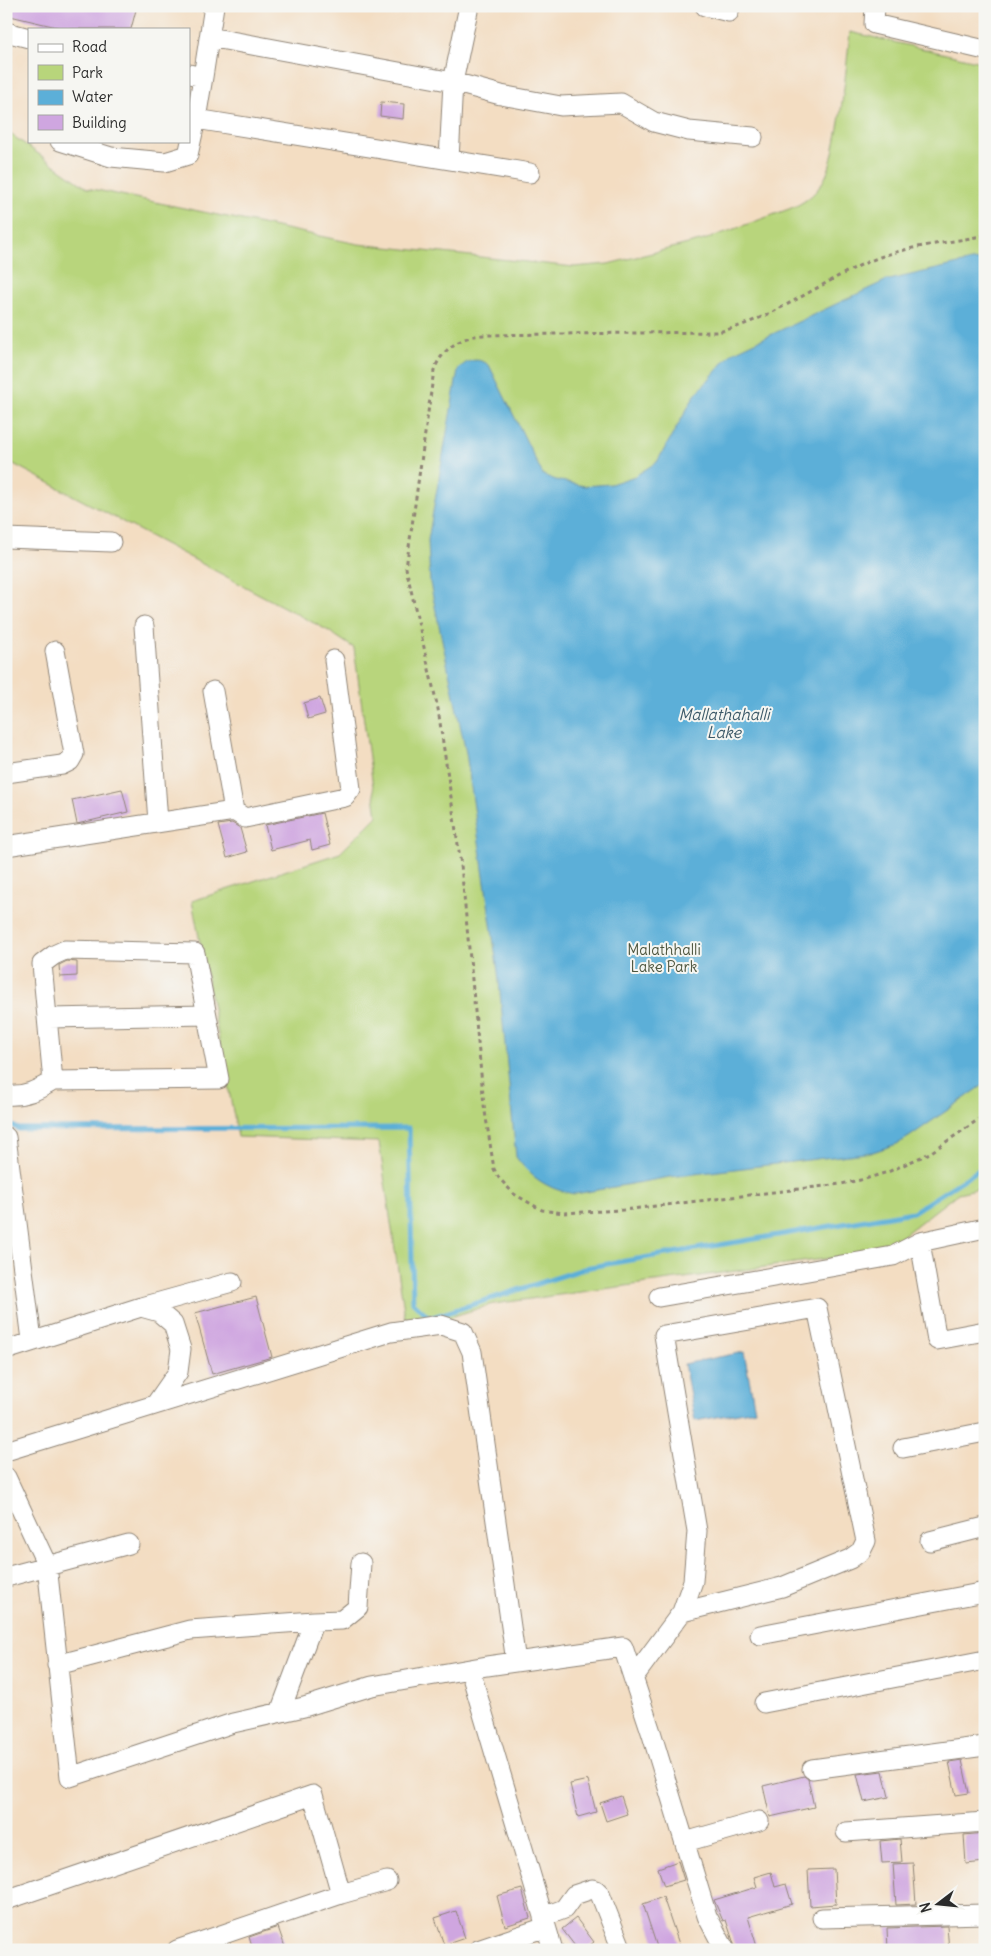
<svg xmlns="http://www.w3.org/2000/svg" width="991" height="1956" viewBox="0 0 991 1956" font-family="Delius,sans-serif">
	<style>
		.green { fill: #b8d57b; stroke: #728053 }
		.water { fill: #5cafd8; stroke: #446d82 }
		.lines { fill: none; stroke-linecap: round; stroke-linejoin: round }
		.stream { stroke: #5cafd8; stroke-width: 5 }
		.building { fill: #cfa6e0 }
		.minor-casing { stroke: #8f8476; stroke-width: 21 }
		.path { stroke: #8f8476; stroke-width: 3; stroke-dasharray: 4 4; stroke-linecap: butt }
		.minor { stroke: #fff; stroke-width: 19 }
		.labels { text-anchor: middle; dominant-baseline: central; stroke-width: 4; stroke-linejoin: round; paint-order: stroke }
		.park-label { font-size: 15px; fill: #4e563f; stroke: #f6f6f2 }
		.water-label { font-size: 16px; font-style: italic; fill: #3c5968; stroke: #f6f6f2 }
	</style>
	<rect width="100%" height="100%" fill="#f6f6f2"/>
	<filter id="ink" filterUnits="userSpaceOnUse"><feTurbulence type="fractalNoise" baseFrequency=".02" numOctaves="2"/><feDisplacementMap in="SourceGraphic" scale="10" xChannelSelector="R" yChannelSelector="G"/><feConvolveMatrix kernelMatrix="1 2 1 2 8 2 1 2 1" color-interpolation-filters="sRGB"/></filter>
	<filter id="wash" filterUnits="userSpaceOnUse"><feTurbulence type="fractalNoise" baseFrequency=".0096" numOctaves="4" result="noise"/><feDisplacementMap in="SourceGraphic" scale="20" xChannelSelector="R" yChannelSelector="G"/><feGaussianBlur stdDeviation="1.12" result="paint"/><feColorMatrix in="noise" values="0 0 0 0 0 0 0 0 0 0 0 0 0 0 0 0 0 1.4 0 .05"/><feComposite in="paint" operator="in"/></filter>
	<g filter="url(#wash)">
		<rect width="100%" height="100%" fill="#f3ddc2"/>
		<path class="green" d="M 850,32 L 985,63 L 985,1187 L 958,1193 L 883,1251 L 493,1304 L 421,1326 L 405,1317 L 379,1142 L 238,1137 L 192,901 L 340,853 L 377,816 L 354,648 L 327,630 L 6,460 L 6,131 L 87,188 L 358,244 L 574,267 L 608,264 L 704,240 L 789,209 C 802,204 814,196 822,183 C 830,171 832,157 835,143 C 843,105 846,71 850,32 Z"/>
		<path class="water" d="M 985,260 L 985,1084 L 909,1137 L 897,1144 L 873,1152 L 670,1177 L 575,1194 C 549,1190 531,1178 516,1157 L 498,972 L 466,753 L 430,583 L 428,540 L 458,370 C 467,359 478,357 489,365 L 543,475 L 556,480 L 584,486 L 611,484 L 635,476 L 657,462 L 695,395 L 732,353 L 885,281 L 971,261 Z
			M 744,1352 L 755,1410 L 695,1421 L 684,1364 Z"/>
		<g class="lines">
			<path class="stream" d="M 6,1123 L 19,1129 L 409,1128 L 413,1302 L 430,1318 L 590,1267 L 913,1212 L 985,1166"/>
		</g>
		<g id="blocks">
			<path class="building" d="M 6,6 L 137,6 L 131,29 L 65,29 L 6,15 Z
				M 381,102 L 404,104 L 403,119 L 380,116 Z
				M 320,698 L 325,714 L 308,719 L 304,703 Z
				M 122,789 L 128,812 L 77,824 L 72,800 Z
				M 322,813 L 330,845 L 312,850 L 310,840 L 271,850 L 265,825 Z
				M 232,823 L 240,828 L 247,852 L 227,858 L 218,825 Z
				M 67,961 L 77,962 L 77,976 L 60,977 L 59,965 Z
				M 256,1297 L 272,1357 L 212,1374 L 195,1313 Z
				M 962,1760 L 969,1793 L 956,1795 L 949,1762 Z
				M 883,1771 L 889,1797 L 864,1802 L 857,1774 Z
				M 804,1776 L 808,1779 L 814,1807 L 770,1817 L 763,1786 Z
				M 588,1780 L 596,1812 L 578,1817 L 570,1784 Z
				M 621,1796 L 627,1814 L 606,1821 L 600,1803 Z
				M 985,1833 L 985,1862 L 966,1864 L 964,1835 Z
				M 900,1839 L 902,1862 L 882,1863 L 880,1841 Z
				M 678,1861 L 684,1880 L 664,1886 L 658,1868 Z
				M 913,1863 L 916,1904 L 896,1905 L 893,1864 Z
				M 834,1869 L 836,1904 L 810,1906 L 808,1870 Z
				M 771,1872 L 775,1887 L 786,1884 L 792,1904 L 748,1917 L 758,1950 L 736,1950 L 726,1920 L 723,1921 L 714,1900 L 757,1887 L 754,1877 Z
				M 522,1889 L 530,1918 L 505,1926 L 497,1896 Z
				M 663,1897 L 681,1950 L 658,1950 L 643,1904 Z
				M 456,1911 L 465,1938 L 444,1945 L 435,1918 Z
				M 576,1918 L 594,1942 L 584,1950 L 578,1950 L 562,1929 Z
				M 947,1926 L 949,1950 L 888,1950 L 887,1928 Z
				M 278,1927 L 286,1950 L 253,1950 L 249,1937 Z"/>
		</g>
	</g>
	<g filter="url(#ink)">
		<use href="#blocks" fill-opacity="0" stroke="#8f8476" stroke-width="1"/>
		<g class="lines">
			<defs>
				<path id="minor" d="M 705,6 L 729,12
					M 875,6 L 874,24 L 985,50
					M 6,32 L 29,38
					M 209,37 L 453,82 L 501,95 L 561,106 L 621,103 L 654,122 L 689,131 L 753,137
					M 189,74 L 203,77 L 214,6
					M 203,77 L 196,119 L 530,173
					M 60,141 L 111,157 L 165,162 L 188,155 L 196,119
					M 449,160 L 453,82 L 469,6
					M 6,538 L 111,542
					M 144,626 L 158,822
					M 213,691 L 234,811 L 245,818 L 345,797 L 351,789 L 334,660
					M 6,773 L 62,765 L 70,761 L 74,754 L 55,651
					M 6,846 L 234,811
					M 65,950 L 195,953 L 219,1079 L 53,1081 L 42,964 L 54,955 Z
					M 49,1018 L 207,1015
					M 6,1095 C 24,1097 38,1090 53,1081
					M 6,1137 L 32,1340
					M 985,1228 L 920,1242 L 937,1340 L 985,1331
					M 659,1297 L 893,1256 L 920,1242
					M 142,1307 L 232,1282
					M 6,1350 L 141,1307 L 159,1312 L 173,1324 L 181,1349 L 178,1372 L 155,1405
					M 903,1448 L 985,1432
					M 6,1451 L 391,1332 L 441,1325 L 463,1332 L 472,1352 L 516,1662
					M 6,1477 L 47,1565 L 70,1777 L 233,1723 L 304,1707 L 372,1686 L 487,1666 L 623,1647 L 652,1735 L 707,1916 L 725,1950
					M 930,1541 L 985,1527
					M 6,1577 L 129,1544
					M 314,1621 L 342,1620 L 358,1607 L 361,1563
					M 760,1635 L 985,1592
					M 57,1665 L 190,1630 L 314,1621 L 280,1712
					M 470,1670 L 553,1950
					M 633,1678 L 682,1612 L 693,1581 L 697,1531 L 664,1335 L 817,1308 L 866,1541 L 861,1551 L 850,1559 L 782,1587 L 682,1612
					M 764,1703 L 985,1660
					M 812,1769 L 985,1746
					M 846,1832 L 985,1822
					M 685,1842 L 759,1821
					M 341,1894 L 387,1881
					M 6,1900 L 313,1795 L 341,1894 L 177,1950
					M 543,1917 L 564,1909 L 574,1895 L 592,1889 L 596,1890 L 600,1894 L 622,1950
					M 822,1918 L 985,1914
					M 478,1950 L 546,1927"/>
			</defs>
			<use href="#minor" class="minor-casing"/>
			<path class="path" d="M 985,235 C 950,243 914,245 880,257 C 826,277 773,321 717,332 L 483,335 C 460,337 443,348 434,370 L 406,568 L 438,709 L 461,865 L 484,1105 L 494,1169 L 499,1178 L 514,1194 L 542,1210 L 563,1213 L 623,1210 L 841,1184 L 865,1179 L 888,1172 L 930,1153 L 985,1115"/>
			<use href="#minor" class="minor"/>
		</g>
	</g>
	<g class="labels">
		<g class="park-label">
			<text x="664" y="949">Malathhalli<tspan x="664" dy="17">Lake Park</tspan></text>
		</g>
		<g class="water-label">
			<text x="724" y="714">Mallathahalli<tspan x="724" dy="18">Lake</tspan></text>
		</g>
	</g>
	<rect width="991" height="1956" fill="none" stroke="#f6f6f2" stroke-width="25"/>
	<rect x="28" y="28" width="162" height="115" fill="#f6f6f2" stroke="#a5a5a2"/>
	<rect x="38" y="44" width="25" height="8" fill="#ffffff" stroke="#a5a5a2"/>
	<text x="72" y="52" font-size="15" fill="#2b2b2b">Road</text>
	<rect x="38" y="65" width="25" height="15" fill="#b8d57b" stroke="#a5a5a2"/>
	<text x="72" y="78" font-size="15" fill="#2b2b2b">Park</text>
	<rect x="38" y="90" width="25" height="15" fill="#5cafd8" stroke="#a5a5a2"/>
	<text x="72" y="102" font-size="15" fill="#2b2b2b">Water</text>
	<rect x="38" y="115" width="25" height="15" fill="#cfa6e0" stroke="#a5a5a2"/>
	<text x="72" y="128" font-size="15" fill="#2b2b2b">Building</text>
	<g transform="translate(938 1904) rotate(254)" stroke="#f6f6f2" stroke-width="4" paint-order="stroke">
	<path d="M0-4L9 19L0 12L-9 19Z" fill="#2b2b2b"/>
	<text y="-8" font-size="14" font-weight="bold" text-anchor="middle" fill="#2b2b2b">N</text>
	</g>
</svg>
